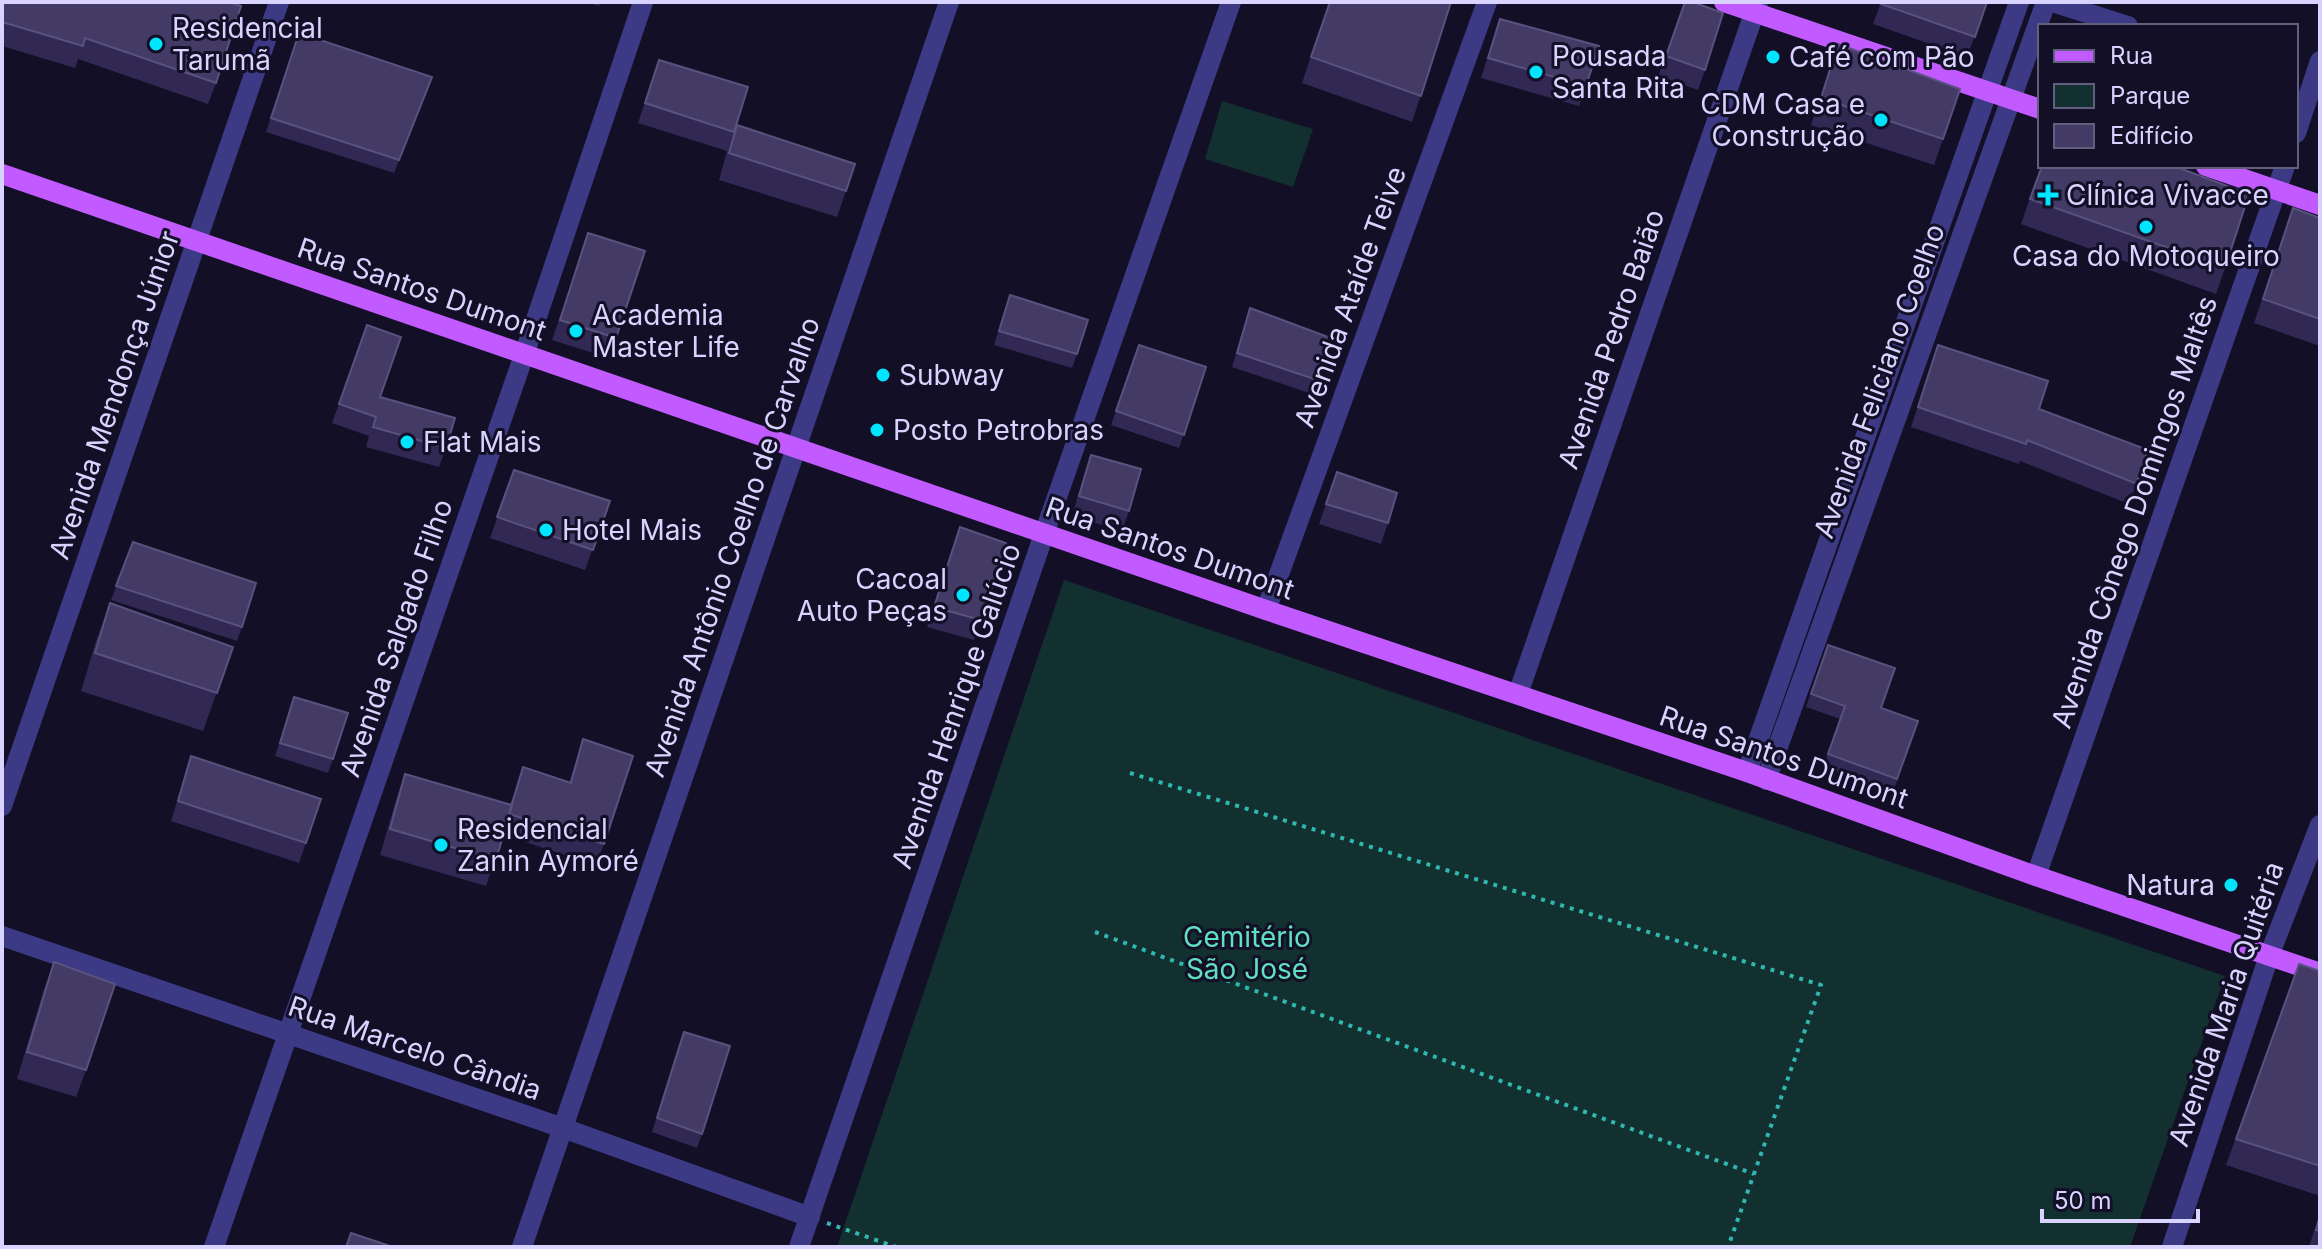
<svg xmlns="http://www.w3.org/2000/svg" width="2322" height="1249" viewBox="0 0 2322 1249" font-family="Inter,sans-serif">
	<style>
		.green { fill: #12302f }
		.lines { fill: none; stroke-linecap: round; stroke-linejoin: round }
		.path { stroke: #2fb8b0; stroke-width: 4; stroke-dasharray: 4 6; stroke-linecap: butt }
		.minor { stroke: #3d3a85; stroke-width: 20 }
		.major { stroke: #c25bff; stroke-width: 20 }
		.wall { fill: #312854 }
		.building { fill: #433a66; stroke: #5a527e; stroke-width: 2 }
		.poi-dot { fill: #00e5ff; stroke: #130f26; stroke-width: 3 }
		.labels { text-anchor: middle; dominant-baseline: central; stroke-width: 6; stroke-linejoin: round; paint-order: stroke }
		.poi-label { font-size: 28px; fill: #d9d4ff; stroke: #130f26; text-anchor: start }
		.street-label { font-size: 28px; fill: #d9d4ff; stroke: #130f26 }
		.park-label { font-size: 28px; fill: #5fe0c0; stroke: #130f26 }
	</style>
	<rect width="100%" height="100%" fill="#130f26"/>
	<path class="green" d="M 1222,101 L 1313,129 L 1293,187 L 1205,159 Z
		M 1064,580 L 2225,976 L 2130,1247 L 837,1247 Z"/>
	<g class="lines">
		<path class="path" d="M 1130,773 L 1821,985 L 1728,1247
			M 1095,932 L 1754,1174
			M 827,1223 L 896,1247"/>
		<path class="minor" d="M 2052,2 L 2128,26
			M 2296,133 L 2320,61
			M 1266,610 L 1487,2
			M 1518,694 L 1758,2
			M 1747,772 L 2019,2
			M 1766,780 L 2046,2
			M 2,806 L 279,2
			M 2036,876 L 2285,166
			M 2,936 L 563,1128 L 810,1217
			M 214,1247 L 524,355 L 643,2
			M 522,1247 L 949,2
			M 799,1247 L 1044,534 L 1231,2
			M 2172,1247 L 2269,956 L 2320,825"/>
		<path class="major" d="M 1724,2 L 2040,109
			M 2206,166 L 2320,205
			M 2,174 L 1266,610 L 1747,772 L 2036,876 L 2320,973"/>
	</g>
	<path class="wall" d="M 2,2 L 216,83 L 208,104 L 78,59 L 75,68 L 2,46 Z
		M 586,2 L 600,2 L 599,6 Z
		M 1329,2 L 1451,2 L 1412,122 L 1302,83 Z
		M 1685,2 L 1705,70 L 1698,90 L 1658,76 Z
		M 1881,2 L 1987,2 L 1967,57 L 1873,24 Z
		M 1500,19 L 1586,86 L 1579,106 L 1481,78 Z
		M 299,33 L 432,77 L 394,173 L 266,132 Z
		M 1838,44 L 1943,139 L 1934,165 L 1811,125 Z
		M 659,60 L 734,132 L 846,191 L 837,217 L 719,180 L 727,151 L 638,123 Z
		M 2041,166 L 2225,268 L 2216,294 L 2021,224 Z
		M 2293,208 L 2320,218 L 2320,346 L 2254,323 Z
		M 588,233 L 616,338 L 609,358 L 552,340 Z
		M 1010,295 L 1077,354 L 1072,368 L 994,345 Z
		M 1250,308 L 1331,338 L 1312,394 L 1232,367 Z
		M 367,325 L 380,397 L 446,448 L 439,467 L 366,447 L 369,436 L 332,423 Z
		M 1139,345 L 1206,367 L 1179,448 L 1111,425 Z
		M 1938,345 L 2039,409 L 2148,450 L 2129,504 L 2020,461 L 2019,464 L 1911,427 Z
		M 1091,455 L 1129,511 L 1122,531 L 1072,516 L 1084,475 Z
		M 514,470 L 610,501 L 585,570 L 490,538 Z
		M 1337,472 L 1388,523 L 1381,544 L 1319,524 Z
		M 960,527 L 981,620 L 974,640 L 927,627 Z
		M 133,542 L 242,627 L 237,641 L 111,600 Z
		M 110,603 L 233,647 L 203,731 L 81,691 L 96,641 Z
		M 1828,645 L 1881,708 L 1918,721 L 1893,792 L 1823,767 L 1840,719 L 1806,707 Z
		M 294,697 L 333,759 L 328,773 L 275,756 Z
		M 583,739 L 604,844 L 596,865 L 503,835 L 486,886 L 380,855 L 396,800 L 405,774 L 510,805 L 523,767 L 569,782 Z
		M 191,756 L 321,799 L 299,863 L 171,821 Z
		M 54,962 L 86,1070 L 76,1097 L 17,1079 L 44,989 Z
		M 2299,964 L 2320,971 L 2320,1196 L 2226,1165 Z
		M 684,1032 L 702,1134 L 697,1148 L 652,1132 Z
		M 2320,1212 L 2320,1247 L 2309,1247 Z"/>
	<path class="building" d="M 2,2 L 228,2 L 241,6 L 216,83 L 85,38 L 83,46 L 2,22 Z
		M 1330,2 L 1451,2 L 1421,96 L 1311,57 Z
		M 1685,2 L 1693,2 L 1723,13 L 1705,70 L 1666,56 Z
		M 1882,2 L 1987,2 L 1975,37 L 1881,4 Z
		M 1500,19 L 1599,46 L 1586,86 L 1488,58 Z
		M 299,33 L 432,77 L 399,160 L 271,118 Z
		M 1838,44 L 1960,89 L 1943,139 L 1821,98 Z
		M 659,60 L 748,87 L 734,132 L 645,103 Z
		M 737,125 L 855,164 L 846,191 L 729,153 Z
		M 2042,166 L 2174,166 L 2249,194 L 2225,268 L 2030,199 Z
		M 2293,208 L 2320,218 L 2320,319 L 2263,299 Z
		M 588,233 L 645,251 L 616,338 L 560,320 Z
		M 1010,295 L 1088,320 L 1077,354 L 999,331 Z
		M 1250,308 L 1331,338 L 1317,380 L 1237,353 Z
		M 367,325 L 401,337 L 380,397 L 455,418 L 446,448 L 373,427 L 376,417 L 339,404 Z
		M 1139,345 L 1206,367 L 1184,435 L 1116,411 Z
		M 1938,345 L 2048,381 L 2039,409 L 2148,450 L 2137,484 L 2027,440 L 2026,444 L 1918,407 Z
		M 1091,455 L 1141,469 L 1129,511 L 1079,496 Z
		M 514,470 L 610,501 L 593,550 L 497,517 Z
		M 1337,472 L 1397,493 L 1388,523 L 1326,504 Z
		M 960,527 L 1006,543 L 981,620 L 934,607 Z
		M 133,542 L 256,583 L 242,627 L 116,586 Z
		M 110,603 L 233,647 L 217,693 L 95,653 Z
		M 1828,645 L 1895,668 L 1881,708 L 1918,721 L 1897,779 L 1828,754 L 1845,706 L 1811,694 Z
		M 294,697 L 348,713 L 333,759 L 280,743 Z
		M 583,739 L 633,756 L 604,844 L 509,814 L 523,767 L 571,783 Z
		M 191,756 L 321,799 L 306,843 L 178,801 Z
		M 405,774 L 512,805 L 496,860 L 390,829 Z
		M 54,962 L 115,984 L 86,1070 L 27,1052 Z
		M 2299,964 L 2320,971 L 2320,1166 L 2236,1139 Z
		M 684,1032 L 730,1046 L 702,1134 L 657,1118 Z
		M 2320,1216 L 2320,1231 L 2316,1230 Z
		M 351,1233 L 393,1247 L 346,1247 Z"/>
	<g class="poi-dot">
		<circle cx="156" cy="44" r="8"/>
		<circle cx="1773" cy="57" r="8"/>
		<circle cx="1536" cy="72" r="8"/>
		<circle cx="1881" cy="120" r="8"/>
		<path d="M2044 183h8v8h8v8h-8v8h-8v-8h-8v-8h8z"/>
		<circle cx="2146" cy="227" r="8"/>
		<circle cx="576" cy="331" r="8"/>
		<circle cx="883" cy="375" r="8"/>
		<circle cx="877" cy="430" r="8"/>
		<circle cx="407" cy="442" r="8"/>
		<circle cx="546" cy="530" r="8"/>
		<circle cx="963" cy="595" r="8"/>
		<circle cx="441" cy="845" r="8"/>
		<circle cx="2231" cy="885" r="8"/>
	</g>
	<g class="labels">
		<g class="poi-label">
			<text x="172" y="28">Residencial<tspan x="172" dy="32">Tarumã</tspan></text>
			<text x="1552" y="56">Pousada<tspan x="1552" dy="32">Santa Rita</tspan></text>
			<text x="1789" y="57">Café com Pão</text>
			<text x="1865" y="104" text-anchor="end">CDM Casa e<tspan x="1865" dy="32">Construção</tspan></text>
			<text x="2066" y="195">Clínica Vivacce</text>
			<text x="2146" y="256" text-anchor="middle">Casa do Motoqueiro</text>
			<text x="592" y="315">Academia<tspan x="592" dy="32">Master Life</tspan></text>
			<text x="899" y="375">Subway</text>
			<text x="893" y="430">Posto Petrobras</text>
			<text x="423" y="442">Flat Mais</text>
			<text x="562" y="530">Hotel Mais</text>
			<text x="947" y="579" text-anchor="end">Cacoal<tspan x="947" dy="32">Auto Peças</tspan></text>
			<text x="457" y="829">Residencial<tspan x="457" dy="32">Zanin Aymoré</tspan></text>
			<text x="2215" y="885" text-anchor="end">Natura</text>
		</g>
		<g class="street-label">
			<text transform="translate(422 289) rotate(19)">Rua Santos Dumont</text>
			<text transform="translate(1350 297) rotate(-70)">Avenida Ataíde Teive</text>
			<text transform="translate(1611 339) rotate(-71)">Avenida Pedro Baião</text>
			<text transform="translate(1879 381) rotate(-70)">Avenida Feliciano Coelho</text>
			<text transform="translate(114 395) rotate(-71)">Avenida Mendonça Júnior</text>
			<text transform="translate(2134 512) rotate(-71)">Avenida Cônego Domingos Maltês</text>
			<text transform="translate(732 547) rotate(-71)">Avenida Antônio Coelho de Carvalho</text>
			<text transform="translate(1170 548) rotate(19)">Rua Santos Dumont</text>
			<text transform="translate(396 638) rotate(-71)">Avenida Salgado Filho</text>
			<text transform="translate(956 706) rotate(-71)">Avenida Henrique Galúcio</text>
			<text transform="translate(1784 757) rotate(19)">Rua Santos Dumont</text>
			<text transform="translate(2226 1004) rotate(-71)">Avenida Maria Quitéria</text>
			<text transform="translate(415 1048) rotate(19)">Rua Marcelo Cândia</text>
		</g>
		<g class="park-label">
			<text x="1247" y="937">Cemitério<tspan x="1247" dy="32">São José</tspan></text>
		</g>
	</g>
	<rect width="2322" height="1249" fill="none" stroke="#d9d4ff" stroke-width="8"/>
	<rect x="2038" y="24" width="260" height="144" fill="#130f26" stroke="#625e7d" stroke-width="2"/>
	<rect x="2054" y="50" width="40" height="12" fill="#c25bff" stroke="#625e7d" stroke-width="2"/>
	<text x="2110" y="64" font-size="24" fill="#d9d4ff">Rua</text>
	<rect x="2054" y="84" width="40" height="24" fill="#12302f" stroke="#625e7d" stroke-width="2"/>
	<text x="2110" y="104" font-size="24" fill="#d9d4ff">Parque</text>
	<rect x="2054" y="124" width="40" height="24" fill="#433a66" stroke="#625e7d" stroke-width="2"/>
	<text x="2110" y="144" font-size="24" fill="#d9d4ff">Edifício</text>
	<path d="M2042 1209v12h156v-12" fill="none" stroke="#d9d4ff" stroke-width="4"/>
	<text x="2054" y="1209" font-size="24" fill="#d9d4ff" stroke="#130f26" stroke-width="6" paint-order="stroke">50 m</text>
</svg>
